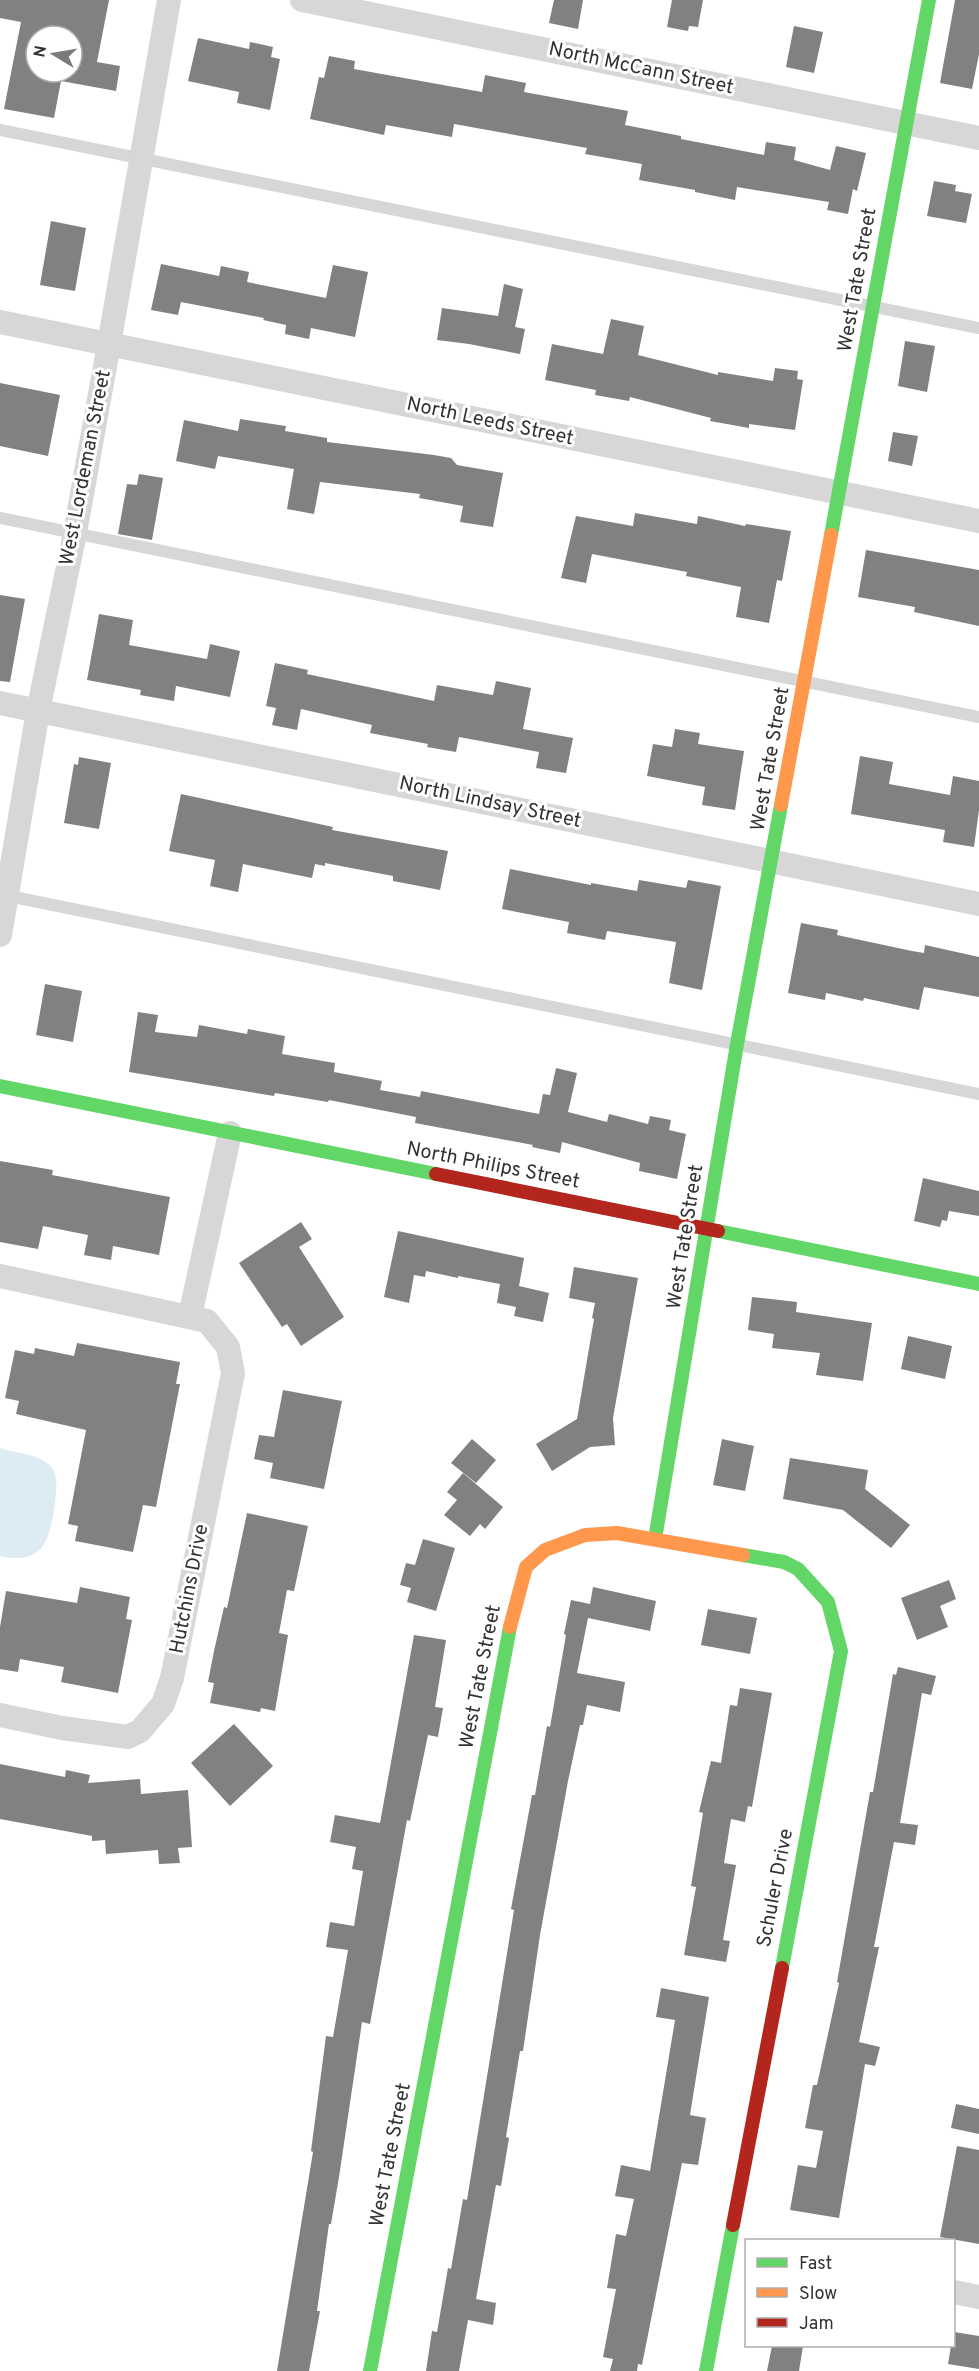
<svg xmlns="http://www.w3.org/2000/svg" width="979" height="2371" viewBox="0 0 979 2371" font-family="Overpass,sans-serif">
	<style>
		.water { fill: #ddebf3 }
		.building { fill: #818181; fill-rule: evenodd }
		.lines { fill: none; stroke-linecap: round; stroke-linejoin: round }
		.lane { stroke: #d7d7d7; stroke-width: 12 }
		.street { stroke: #d7d7d7; stroke-width: 24 }
		.fast { stroke: #63d668; stroke-width: 14 }
		.slow { stroke: #ff974d; stroke-width: 14 }
		.jam { stroke: #b3261e; stroke-width: 14 }
		.labels { text-anchor: middle; dominant-baseline: central; stroke-width: 6; stroke-linejoin: round; paint-order: stroke }
		.street-label { font-size: 20px; fill: #333; stroke: #fff }
	</style>
	<rect width="100%" height="100%" fill="#fff"/>
	<path class="water" d="M 0,1448 C 16,1454 40,1453 51,1467 C 59,1476 56,1492 55,1503 C 50,1538 45,1566 0,1556 Z"/>
	<path class="building" d="M 0,0 L 109,0 L 97,62 L 120,66 L 116,91 L 61,81 L 54,118 L 4,109 L 21,22 L 0,18 ZM 36,36 L 72,36 L 72,72 L 36,72 Z
		M 554,0 L 583,0 L 578,29 L 549,23 Z
		M 672,0 L 703,0 L 698,27 L 689,26 L 688,31 L 667,27 Z
		M 955,0 L 979,0 L 979,54 L 972,89 L 940,83 Z
		M 794,26 L 823,32 L 814,73 L 786,67 Z
		M 198,38 L 249,49 L 250,42 L 273,47 L 271,57 L 280,59 L 270,110 L 237,103 L 239,92 L 188,81 Z
		M 329,56 L 355,61 L 354,69 L 482,92 L 485,75 L 526,83 L 524,92 L 628,111 L 625,125 L 681,136 L 681,139 L 764,155 L 766,142 L 796,147 L 794,160 L 830,170 L 836,146 L 866,153 L 857,191 L 853,189 L 848,214 L 827,210 L 829,202 L 737,187 L 735,200 L 695,192 L 695,190 L 639,180 L 642,164 L 585,154 L 587,148 L 454,124 L 452,137 L 386,125 L 384,135 L 310,119 L 319,77 L 324,78 Z
		M 934,181 L 956,185 L 955,191 L 972,194 L 966,223 L 927,216 Z
		M 51,221 L 86,228 L 75,291 L 40,285 Z
		M 161,264 L 219,276 L 221,266 L 249,272 L 247,282 L 326,298 L 333,265 L 368,272 L 355,337 L 311,328 L 309,339 L 285,334 L 286,325 L 263,320 L 264,318 L 181,302 L 178,315 L 151,310 Z
		M 504,284 L 523,289 L 515,327 L 525,329 L 520,354 L 469,344 L 437,340 L 442,308 L 498,316 Z
		M 611,319 L 644,326 L 638,355 L 718,375 L 718,372 L 773,381 L 775,368 L 798,371 L 797,379 L 803,380 L 795,430 L 749,424 L 749,428 L 710,421 L 711,418 L 630,397 L 629,401 L 595,395 L 596,390 L 545,380 L 552,344 L 603,354 Z
		M 905,341 L 935,346 L 927,392 L 898,386 Z
		M 0,383 L 60,395 L 48,456 L 0,446 Z
		M 240,419 L 286,426 L 285,431 L 327,438 L 327,442 L 434,455 L 451,458 L 457,465 L 503,473 L 493,527 L 460,522 L 463,506 L 419,498 L 420,494 L 320,482 L 314,514 L 287,509 L 294,469 L 218,456 L 215,469 L 176,461 L 184,420 L 238,431 Z
		M 893,432 L 918,436 L 912,466 L 888,461 Z
		M 139,474 L 163,478 L 152,540 L 118,534 L 127,484 L 137,485 Z
		M 635,513 L 697,524 L 698,516 L 745,526 L 746,524 L 791,531 L 782,581 L 777,580 L 769,623 L 736,617 L 741,587 L 686,576 L 687,572 L 592,554 L 586,583 L 561,578 L 576,516 L 633,526 Z
		M 866,550 L 979,570 L 979,626 L 914,612 L 915,607 L 858,597 Z
		M 0,595 L 25,599 L 10,682 L 0,681 Z
		M 99,614 L 133,620 L 129,645 L 207,659 L 210,644 L 240,651 L 230,697 L 176,686 L 174,701 L 140,695 L 141,690 L 87,680 Z
		M 275,663 L 308,670 L 307,674 L 434,701 L 437,685 L 493,695 L 496,681 L 531,688 L 523,729 L 573,738 L 566,773 L 536,768 L 539,752 L 459,737 L 456,752 L 427,747 L 428,744 L 370,733 L 372,725 L 301,709 L 297,730 L 272,725 L 276,708 L 266,706 Z
		M 675,729 L 700,733 L 698,744 L 744,751 L 735,810 L 702,805 L 705,787 L 647,776 L 653,744 L 672,747 Z
		M 860,756 L 893,762 L 889,784 L 950,795 L 953,776 L 979,781 L 979,810 L 974,847 L 943,842 L 945,830 L 851,814 Z
		M 79,757 L 111,763 L 99,829 L 64,823 L 74,764 L 78,765 Z
		M 181,794 L 333,827 L 332,830 L 448,851 L 440,890 L 393,881 L 393,876 L 325,863 L 325,866 L 315,864 L 312,878 L 243,864 L 238,892 L 210,886 L 215,860 L 169,851 Z
		M 510,869 L 591,885 L 591,883 L 637,891 L 639,880 L 686,888 L 688,880 L 721,886 L 702,990 L 669,983 L 676,942 L 607,931 L 605,940 L 567,933 L 569,922 L 502,909 Z
		M 801,923 L 838,930 L 837,935 L 912,951 L 924,953 L 925,945 L 979,957 L 979,997 L 924,987 L 919,1010 L 864,998 L 863,1001 L 826,993 L 825,1000 L 788,993 Z
		M 45,984 L 82,991 L 73,1042 L 36,1035 Z
		M 138,1012 L 158,1015 L 155,1032 L 197,1037 L 199,1025 L 247,1034 L 248,1029 L 285,1036 L 282,1054 L 335,1063 L 334,1072 L 382,1081 L 380,1090 L 420,1097 L 421,1091 L 539,1114 L 543,1094 L 550,1095 L 556,1068 L 577,1073 L 568,1112 L 607,1122 L 609,1114 L 648,1124 L 650,1116 L 671,1120 L 669,1130 L 686,1134 L 677,1179 L 639,1171 L 640,1163 L 562,1142 L 560,1153 L 532,1147 L 533,1145 L 415,1123 L 416,1117 L 329,1100 L 328,1102 L 275,1093 L 274,1096 L 129,1072 Z
		M 0,1161 L 53,1170 L 52,1175 L 170,1197 L 159,1255 L 113,1246 L 111,1260 L 84,1255 L 88,1235 L 43,1226 L 38,1249 L 0,1242 Z
		M 923,1178 L 979,1191 L 979,1216 L 949,1211 L 947,1221 L 942,1220 L 940,1227 L 914,1221 Z
		M 301,1222 L 312,1239 L 299,1247 L 344,1317 L 301,1346 L 287,1324 L 282,1327 L 239,1263 Z
		M 398,1231 L 524,1258 L 519,1286 L 549,1293 L 543,1322 L 514,1316 L 516,1307 L 497,1303 L 500,1284 L 458,1276 L 458,1278 L 426,1271 L 425,1277 L 414,1275 L 409,1303 L 384,1297 Z
		M 574,1267 L 638,1278 L 613,1418 L 615,1445 L 590,1447 L 552,1471 L 536,1444 L 577,1419 L 594,1319 L 592,1318 L 595,1303 L 569,1298 Z
		M 752,1297 L 797,1302 L 796,1312 L 872,1323 L 863,1381 L 816,1375 L 820,1353 L 772,1348 L 774,1334 L 748,1330 Z
		M 908,1336 L 952,1346 L 945,1379 L 901,1369 Z
		M 77,1343 L 180,1362 L 176,1384 L 180,1384 L 156,1507 L 143,1505 L 133,1552 L 75,1541 L 78,1526 L 68,1524 L 86,1430 L 16,1414 L 19,1401 L 5,1398 L 15,1350 L 34,1354 L 35,1348 L 74,1356 Z
		M 283,1390 L 342,1401 L 324,1489 L 270,1478 L 273,1463 L 254,1459 L 259,1435 L 274,1437 Z
		M 472,1439 L 496,1460 L 476,1483 L 451,1463 Z
		M 722,1439 L 754,1446 L 745,1491 L 713,1485 Z
		M 790,1458 L 868,1470 L 865,1489 L 910,1525 L 891,1548 L 843,1510 L 783,1499 Z
		M 463,1473 L 503,1507 L 485,1529 L 480,1524 L 470,1536 L 444,1515 L 457,1500 L 447,1492 Z
		M 247,1513 L 308,1526 L 294,1591 L 287,1590 L 279,1633 L 288,1635 L 275,1711 L 261,1708 L 260,1712 L 210,1703 L 214,1683 L 208,1682 L 214,1651 L 224,1607 L 227,1608 Z
		M 423,1539 L 455,1548 L 436,1611 L 407,1602 L 411,1588 L 400,1585 L 406,1563 L 415,1565 Z
		M 949,1580 L 956,1599 L 940,1606 L 948,1627 L 917,1640 L 901,1598 Z
		M 80,1587 L 130,1597 L 126,1619 L 132,1620 L 118,1693 L 61,1682 L 64,1667 L 20,1659 L 18,1672 L 0,1669 L 0,1627 L 6,1591 L 77,1603 Z
		M 593,1587 L 656,1601 L 650,1631 L 588,1618 L 577,1673 L 625,1682 L 620,1712 L 587,1705 L 583,1725 L 580,1725 L 568,1781 L 540,1935 L 523,2051 L 520,2051 L 506,2137 L 509,2138 L 501,2186 L 496,2185 L 476,2299 L 496,2303 L 493,2325 L 468,2320 L 459,2371 L 426,2371 L 432,2331 L 437,2332 L 448,2268 L 451,2269 L 463,2199 L 467,2200 L 514,1910 L 511,1909 L 532,1795 L 535,1795 L 547,1726 L 550,1727 L 566,1635 L 564,1634 L 571,1600 L 590,1604 Z
		M 708,1609 L 757,1618 L 750,1654 L 701,1645 Z
		M 414,1635 L 446,1640 L 435,1707 L 443,1708 L 438,1737 L 428,1735 L 410,1821 L 407,1820 L 370,2024 L 362,2022 L 339,2177 L 331,2224 L 329,2224 L 317,2311 L 320,2311 L 309,2371 L 277,2371 L 313,2152 L 311,2151 L 326,2036 L 333,2037 L 348,1950 L 326,1947 L 330,1922 L 354,1926 L 363,1871 L 352,1869 L 356,1847 L 330,1842 L 335,1815 L 380,1823 Z
		M 898,1667 L 936,1676 L 931,1695 L 922,1693 L 900,1823 L 918,1825 L 915,1845 L 894,1842 L 874,1947 L 879,1947 L 859,2042 L 880,2047 L 875,2066 L 865,2064 L 839,2218 L 790,2210 L 798,2165 L 816,2168 L 823,2131 L 805,2128 L 813,2085 L 817,2085 L 839,1983 L 837,1982 L 870,1792 L 873,1792 L 893,1674 L 896,1675 Z
		M 740,1688 L 772,1693 L 752,1807 L 748,1806 L 745,1822 L 731,1819 L 724,1863 L 736,1865 L 723,1940 L 730,1941 L 726,1962 L 684,1955 L 696,1887 L 691,1886 L 703,1813 L 699,1812 L 711,1761 L 721,1763 L 730,1705 L 737,1706 Z
		M 234,1724 L 273,1766 L 230,1806 L 191,1763 Z
		M 0,1764 L 65,1777 L 66,1770 L 90,1775 L 88,1783 L 140,1779 L 141,1794 L 188,1790 L 192,1847 L 178,1848 L 180,1863 L 159,1864 L 158,1850 L 106,1854 L 105,1840 L 92,1841 L 92,1836 L 0,1819 Z
		M 661,1988 L 709,1997 L 690,2115 L 706,2118 L 698,2165 L 682,2163 L 642,2365 L 638,2364 L 637,2371 L 610,2371 L 613,2359 L 603,2357 L 616,2289 L 607,2288 L 616,2234 L 626,2236 L 634,2199 L 615,2196 L 621,2165 L 650,2171 L 675,2020 L 656,2017 Z
		M 956,2104 L 979,2109 L 979,2134 L 951,2128 Z
		M 957,2146 L 979,2150 L 979,2244 L 940,2237 Z
		M 954,2332 L 979,2336 L 979,2369 L 948,2364 L 951,2346 L 954,2346 Z
		M 772,2346 L 803,2346 L 799,2371 L 767,2371 Z"/>
	<g class="lines">
		<path class="lane" d="M 0,130 L 979,328
			M 0,518 L 979,717
			M 4,895 L 979,1094"/>
		<path class="street" d="M 302,0 L 979,138
			M 0,322 L 979,521
			M 0,703 L 979,904
			M 0,935 L 38,711 L 75,533 L 109,344 L 169,0
			M 0,1276 L 207,1321 L 228,1347 L 233,1373 L 172,1678 L 163,1704 L 140,1731 L 128,1737 L 62,1728 L 0,1715
			M 190,1316 L 230,1133
			M 954,2292 L 979,2297"/>
		<path class="fast" d="M 831,535 L 929,0
			M 0,1086 L 436,1174
			M 718,1231 L 979,1284
			M 655,1539 L 737,1044 L 781,805
			M 743,1555 L 784,1562 L 798,1569 L 828,1602 L 841,1651 L 782,1968
			M 370,2371 L 510,1627
			M 706,2371 L 733,2225"/>
		<path class="slow" d="M 781,805 L 831,535
			M 510,1627 L 526,1567 L 545,1550 L 585,1535 L 617,1533 L 743,1555"/>
		<path class="jam" d="M 436,1174 L 718,1231
			M 733,2225 L 782,1968"/>
	</g>
	<g class="labels">
		<g class="street-label">
			<text transform="translate(641 69) rotate(12)">North McCann Street</text>
			<text transform="translate(858 280) rotate(-80)">West Tate Street</text>
			<text transform="translate(490 422) rotate(12)">North Leeds Street</text>
			<text transform="translate(86 468) rotate(-79)">West Lordeman Street</text>
			<text transform="translate(771 759) rotate(-80)">West Tate Street</text>
			<text transform="translate(490 803) rotate(12)">North Lindsay Street</text>
			<text transform="translate(493 1166) rotate(11)">North Philips Street</text>
			<text transform="translate(686 1237) rotate(-81)">West Tate Street</text>
			<text transform="translate(190 1589) rotate(-79)">Hutchins Drive</text>
			<text transform="translate(481 1677) rotate(-79)">West Tate Street</text>
			<text transform="translate(776 1888) rotate(-79)">Schuler Drive</text>
			<text transform="translate(391 2155) rotate(-79)">West Tate Street</text>
		</g>
	</g>
	<rect x="745" y="2239" width="210" height="108" fill="#ffffff" stroke="#adadad" stroke-width="1.5"/>
	<rect x="757" y="2258" width="30" height="9" fill="#63d668" stroke="#adadad" stroke-width="1.5"/>
	<text x="799" y="2269" font-size="18" fill="#333333">Fast</text>
	<rect x="757" y="2288" width="30" height="9" fill="#ff974d" stroke="#adadad" stroke-width="1.5"/>
	<text x="799" y="2299" font-size="18" fill="#333333">Slow</text>
	<rect x="757" y="2318" width="30" height="9" fill="#b3261e" stroke="#adadad" stroke-width="1.5"/>
	<text x="799" y="2329" font-size="18" fill="#333333">Jam</text>
	<g transform="translate(54 54) rotate(281)"><circle r="28" fill="#ffffff" stroke="#adadad" stroke-width="1.5"/>
	<path d="M0-4.5L10 22L0 15L-10 22Z" fill="#7a7a7a"/>
	<text y="-9" font-size="16" font-weight="bold" text-anchor="middle" fill="#333333">N</text>
	</g>
</svg>
